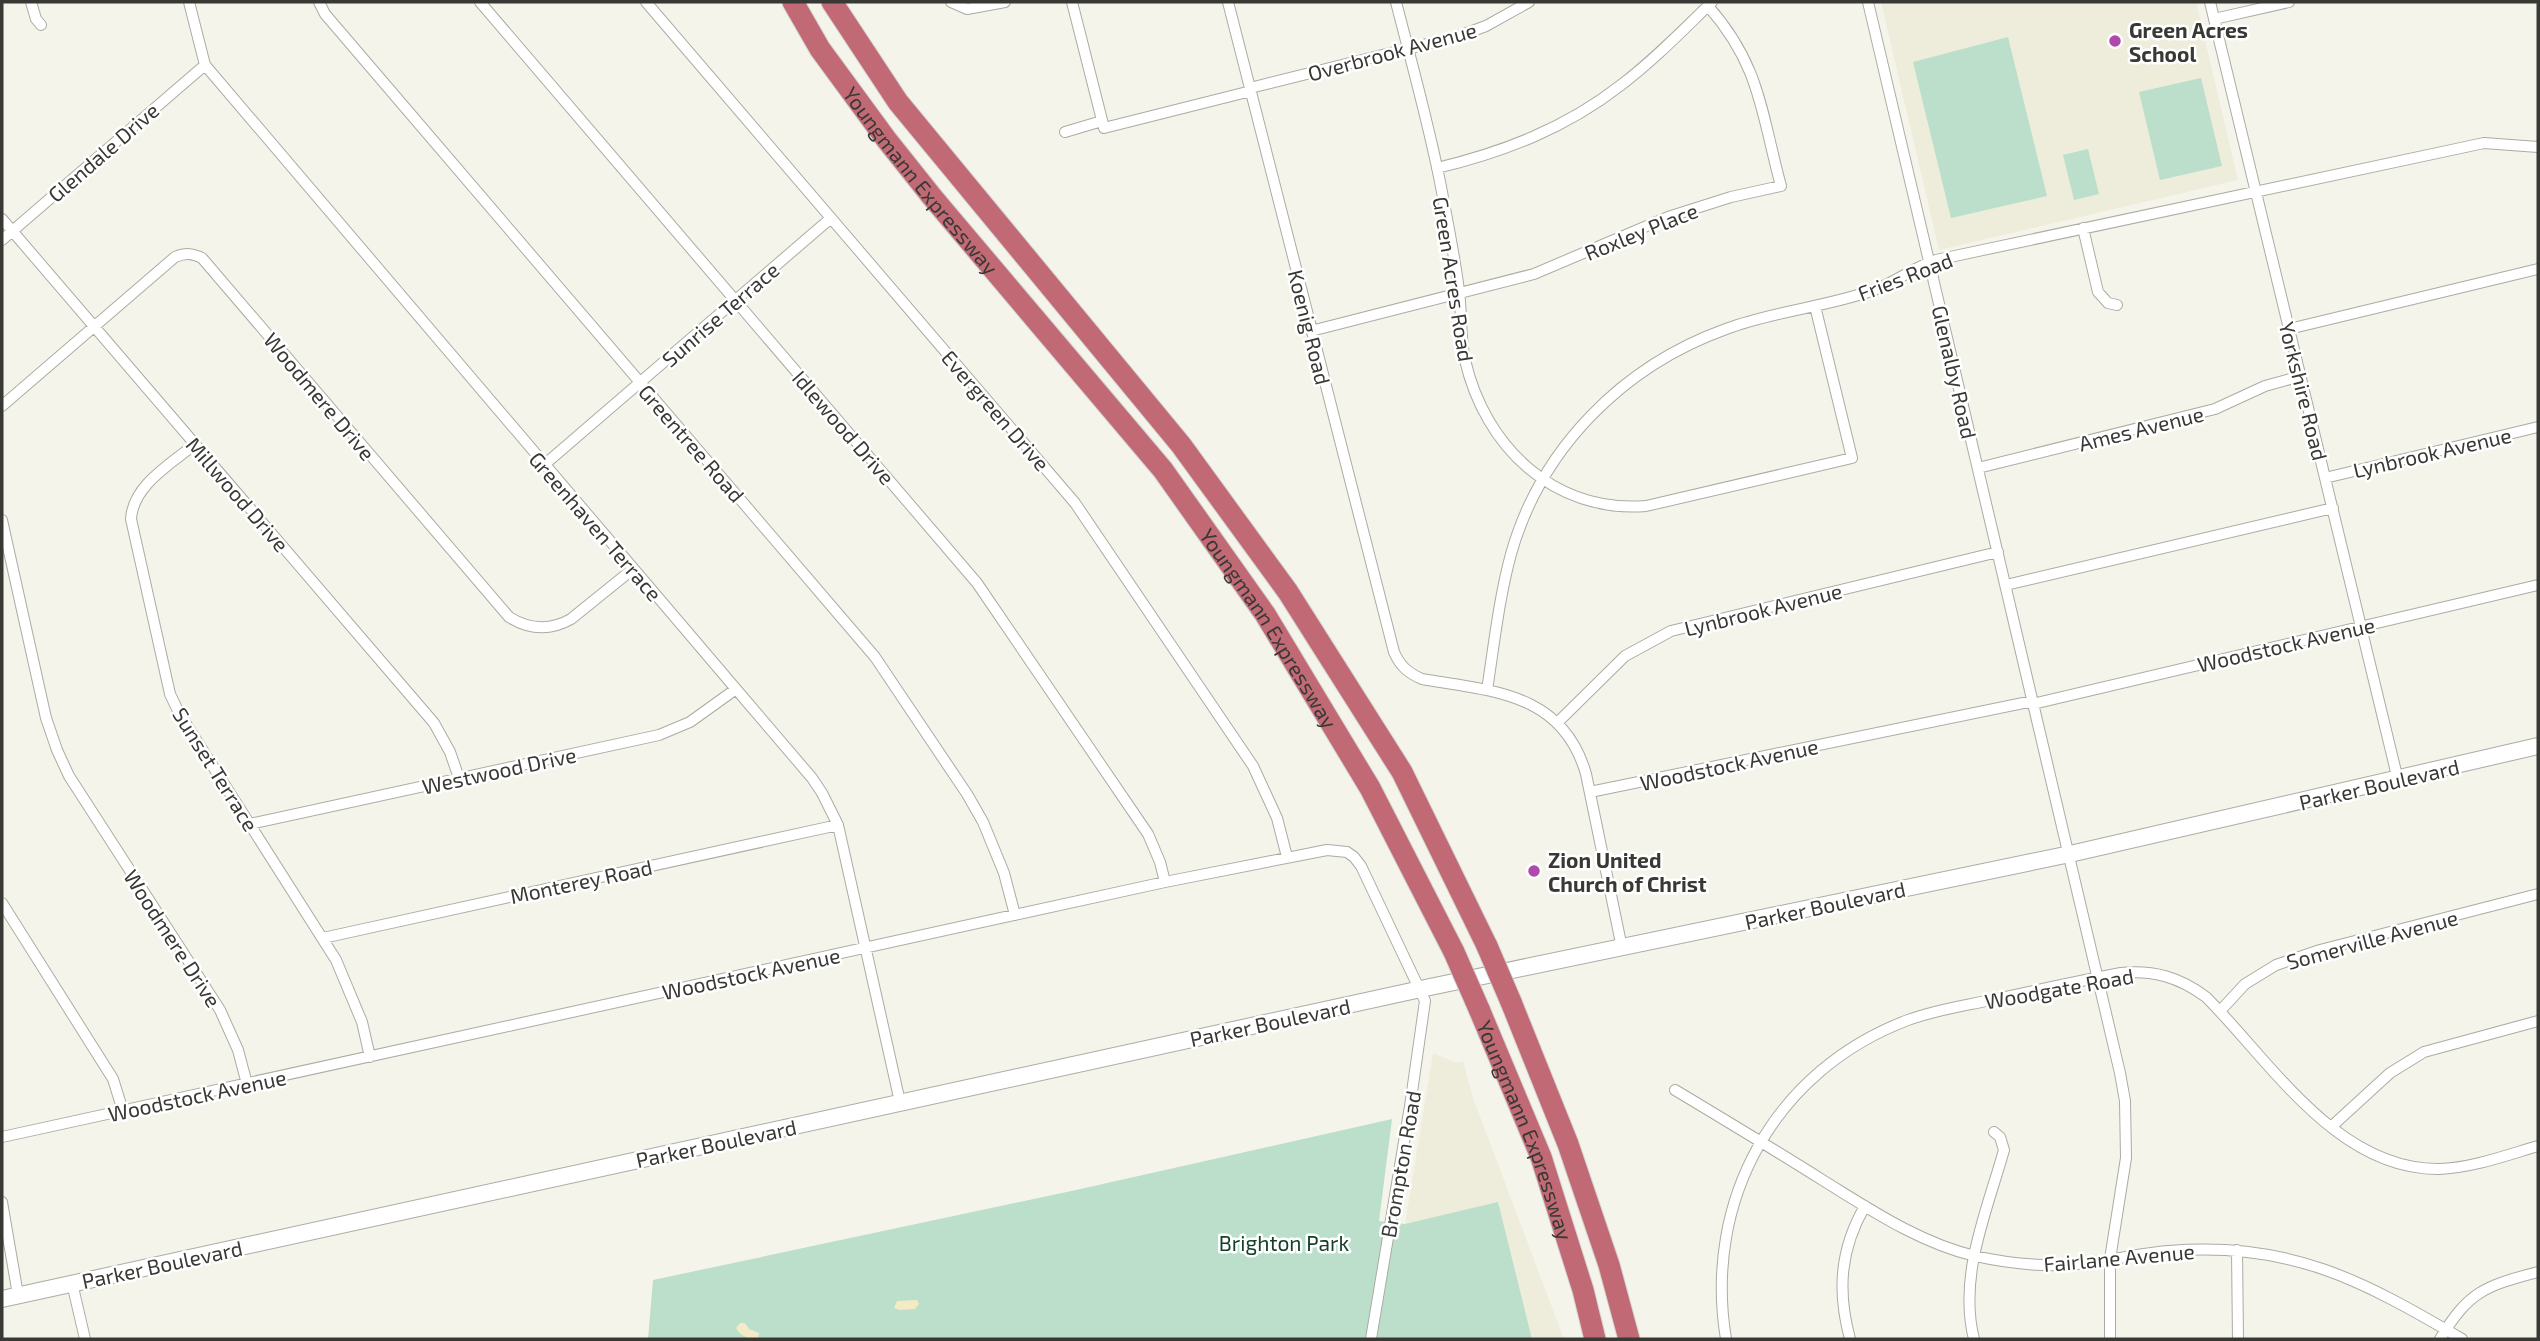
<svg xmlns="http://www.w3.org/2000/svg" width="2540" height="1341" viewBox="0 0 2540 1341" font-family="'Exo 2',sans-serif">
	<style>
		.built { fill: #eeecdb }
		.green { fill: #bbdfca }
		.sand { fill: #f4eac5 }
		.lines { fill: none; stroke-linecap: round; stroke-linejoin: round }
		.street-casing { stroke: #acaba3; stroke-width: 12 }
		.secondary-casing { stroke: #acaba3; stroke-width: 18 }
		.highway-casing { stroke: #d3d3d2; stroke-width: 23 }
		.street { stroke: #fff; stroke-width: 10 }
		.secondary { stroke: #fff; stroke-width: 16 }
		.highway { stroke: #c16a75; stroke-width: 21 }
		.highway-bridge-casing { stroke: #d3d3d2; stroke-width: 23; stroke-linecap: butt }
		.highway-bridge { stroke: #c16a75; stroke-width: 21 }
		.poi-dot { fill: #b049ac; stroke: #fff; stroke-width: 2.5 }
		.labels { text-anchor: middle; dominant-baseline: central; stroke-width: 5; stroke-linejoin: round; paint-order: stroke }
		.poi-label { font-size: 21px; font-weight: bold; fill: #383834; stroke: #fff; text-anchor: start }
		.street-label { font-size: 21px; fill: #383834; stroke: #fff }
		.park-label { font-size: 21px; fill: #13402b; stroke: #fff }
	</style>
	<rect width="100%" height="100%" fill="#f5f4eb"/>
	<path class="built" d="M 1881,2 L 2196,2 L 2238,180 L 1939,250 Z
		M 1433,1053 L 1457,1063 L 1463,1061 L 1473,1098 L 1564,1339 L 1532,1339 L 1498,1203 L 1405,1224 Z"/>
	<path class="green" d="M 2008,37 L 2047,196 L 1951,218 L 1913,62 Z
		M 2201,78 L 2222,166 L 2160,180 L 2139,92 Z
		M 2088,149 L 2099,194 L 2074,200 L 2063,155 Z
		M 1392,1119 L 1379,1221 L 1405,1224 L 1498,1202 L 1532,1339 L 648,1339 L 653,1280 L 1076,1190 Z"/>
	<path class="sand" d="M 917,1300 L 919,1304 L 915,1309 L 899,1310 L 894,1308 L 897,1301 Z
		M 740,1323 L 745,1323 L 749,1329 L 759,1333 L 758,1338 C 750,1340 740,1336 736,1328 Z"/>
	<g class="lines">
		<defs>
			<path id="street" d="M 31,2 L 36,19 L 41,25
				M 189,2 L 205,65 L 736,689 L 812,778 L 822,793 L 838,825 L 900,1102
				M 319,2 L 325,14 L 875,657 L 967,794 L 983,822 L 1004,873 L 1015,915
				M 480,2 L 977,583 L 1148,834 L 1160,862 L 1165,882
				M 646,2 L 1075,503 L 1253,766 L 1277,818 L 1287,857
				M 951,2 L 967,9 L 1005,2
				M 1072,2 L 1104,128 L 1251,91
				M 1228,2 L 1394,652 C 1400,666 1408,673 1422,679 C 1493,691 1563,693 1586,774 L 1622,948
				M 1396,2 C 1412,65 1430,128 1442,192 C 1448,225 1455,258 1459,291 C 1462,314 1460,337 1465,360 C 1485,447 1554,513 1646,506 L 1852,458 L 1815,306
				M 1868,2 L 2120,1073 L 2125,1101 L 2126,1158 L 2110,1259 L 2110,1339
				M 2210,2 L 2398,780
				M 2214,19 L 2289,2
				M 1250,88 L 1459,36 L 1486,26 L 1529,2
				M 1065,132 L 1102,121
				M 1437,168 C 1504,152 1566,128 1621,85 C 1654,60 1683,30 1712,2
				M 2,219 L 434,723 L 450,752 L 459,778
				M 2083,228 L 2098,292 L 2108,303 L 2117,305
				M 2,240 L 205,65
				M 2289,329 L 2538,269
				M 1311,331 L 1534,274 L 1668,217 L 1731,197 L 1781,186 C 1761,113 1761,66 1708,6
				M 2,406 L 175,257 C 185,253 192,253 202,258 L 509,617 C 530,630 550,631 571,619 L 633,569
				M 195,444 C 171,464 133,485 131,519 L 170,694 L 179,713 L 336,960 L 362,1022 L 370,1057
				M 544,465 L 831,218
				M 1978,468 L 2215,409 L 2265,386 L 2301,376
				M 2325,478 L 2538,427
				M 2,520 L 46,718 L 57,750 L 69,776 L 220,1010 L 238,1050 L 247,1084
				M 2006,585 L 2333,508
				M 1487,690 C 1494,645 1499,598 1511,554 C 1541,448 1623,366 1726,329 C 1774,311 1826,307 1874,290 C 1896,282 1916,266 1936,260 L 2484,143 L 2538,147
				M 2033,704 L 2538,585
				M 1557,723 L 1625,656 L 1671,631 L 1998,552
				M 1590,792 L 2033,701
				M 250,824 L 659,735 L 690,722 L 736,689
				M 2,903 L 113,1079 L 123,1111
				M 323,938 L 838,825
				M 2220,1011 L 2245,984 L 2276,965 L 2320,950 L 2538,894
				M 1675,1090 C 1725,1120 1775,1150 1824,1181 C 1871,1210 1920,1243 1975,1256 C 2011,1264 2049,1268 2086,1263 C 2114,1260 2141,1253 2169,1251 C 2289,1241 2362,1280 2462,1339
				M 2331,1127 L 2390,1073 L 2424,1052 L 2538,1021
				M 2,1137 L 1165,882 L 1327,850 L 1347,852 L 1354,857 L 1361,866 L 1425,1001 L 1410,1106 L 1371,1339
				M 2,1202 L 18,1295
				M 2237,1250 L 2238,1339
				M 72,1283 L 85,1339
				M 1726,1339 C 1703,1200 1775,1070 1908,1020 C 1935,1010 1963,1006 1991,1000 C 2034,991 2078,981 2121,973 C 2154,970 2179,977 2206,997 C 2271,1062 2337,1170 2439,1169 C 2472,1168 2507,1155 2538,1146
				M 1850,1339 C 1837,1291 1840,1249 1865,1206
				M 1974,1339 C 1958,1276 1987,1211 2004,1150 L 2000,1137 L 1994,1132
				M 2440,1339 C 2469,1291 2485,1286 2538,1272"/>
			<path id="secondary" d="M 2,1299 L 1430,987 L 2070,854 L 2538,746"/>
			<g id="highway">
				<path id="s1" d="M 793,2 L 820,49 L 886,139 L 933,198 L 1163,470 L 1265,614 L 1370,788 L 1454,952"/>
				<path d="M 832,2 L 898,102 L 1181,445 L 1288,592 L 1402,772 L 1487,946"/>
				<path d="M 1511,1002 L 1568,1144 L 1609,1265 L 1629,1339"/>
				<path id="s2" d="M 1479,1009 L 1541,1157 L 1583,1290 L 1595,1339"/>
			</g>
		</defs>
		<use href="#street" class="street-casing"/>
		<use href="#secondary" class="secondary-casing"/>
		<use href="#highway" class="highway-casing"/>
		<use href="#street" class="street"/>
		<use href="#secondary" class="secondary"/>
		<use href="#highway" class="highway"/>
		<defs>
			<path id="highway-bridge" d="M 1487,946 L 1511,1002
				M 1454,952 L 1479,1009"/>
		</defs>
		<use href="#highway-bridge" class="highway-bridge-casing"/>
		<use href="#highway-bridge" class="highway-bridge"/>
	</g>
	<g class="poi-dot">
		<circle cx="2115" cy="41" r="7"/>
		<circle cx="1534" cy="871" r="7"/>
	</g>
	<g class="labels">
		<g class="poi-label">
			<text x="2129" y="29">Green Acres<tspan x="2129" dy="24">School</tspan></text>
			<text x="1548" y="859">Zion United<tspan x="1548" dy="24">Church of Christ</tspan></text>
		</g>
		<g class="street-label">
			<text transform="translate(1392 51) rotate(-15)">Overbrook Avenue</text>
			<text transform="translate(103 152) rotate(-41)">Glendale Drive</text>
			<text stroke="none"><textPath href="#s1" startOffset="220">Youngmann Expressway</textPath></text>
			<text transform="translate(1641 231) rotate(-22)">Roxley Place</text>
			<text transform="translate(1905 276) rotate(-21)">Fries Road</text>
			<text transform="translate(1454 279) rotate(81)">Green Acres Road</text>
			<text transform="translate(720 314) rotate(-41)">Sunrise Terrace</text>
			<text transform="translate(1310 327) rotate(76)">Koenig Road</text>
			<text transform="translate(1955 372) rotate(77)">Glenalby Road</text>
			<text transform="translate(2304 391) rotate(76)">Yorkshire Road</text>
			<text transform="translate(320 396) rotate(50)">Woodmere Drive</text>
			<text transform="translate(996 410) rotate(49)">Evergreen Drive</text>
			<text transform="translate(844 427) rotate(49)">Idlewood Drive</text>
			<text transform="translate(2141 428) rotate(-14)">Ames Avenue</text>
			<text transform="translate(692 443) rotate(49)">Greentree Road</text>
			<text transform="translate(2432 452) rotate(-13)">Lynbrook Avenue</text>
			<text transform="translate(238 494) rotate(49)">Millwood Drive</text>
			<text transform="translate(596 526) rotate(49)">Greenhaven Terrace</text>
			<text transform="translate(1763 609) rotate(-14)">Lynbrook Avenue</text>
			<text stroke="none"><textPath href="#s1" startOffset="788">Youngmann Expressway</textPath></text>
			<text transform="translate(2286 644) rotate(-13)">Woodstock Avenue</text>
			<text transform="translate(1729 764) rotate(-12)">Woodstock Avenue</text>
			<text transform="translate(216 769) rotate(58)">Sunset Terrace</text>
			<text transform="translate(499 770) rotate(-12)">Westwood Drive</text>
			<text transform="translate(2379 784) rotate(-13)">Parker Boulevard</text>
			<text transform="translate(581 881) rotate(-12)">Monterey Road</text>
			<text transform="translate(1825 905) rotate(-12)">Parker Boulevard</text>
			<text transform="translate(173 938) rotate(57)">Woodmere Drive</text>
			<text transform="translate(2372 939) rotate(-15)">Somerville Avenue</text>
			<text transform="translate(751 973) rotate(-12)">Woodstock Avenue</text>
			<text transform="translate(2059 988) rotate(-10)">Woodgate Road</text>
			<text transform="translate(1270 1022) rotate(-12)">Parker Boulevard</text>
			<text transform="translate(197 1095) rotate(-12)">Woodstock Avenue</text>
			<text stroke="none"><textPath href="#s2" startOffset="130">Youngmann Expressway</textPath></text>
			<text transform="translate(716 1143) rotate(-12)">Parker Boulevard</text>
			<text transform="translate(1400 1164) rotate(-80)">Brompton Road</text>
			<text transform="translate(2119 1257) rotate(-5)">Fairlane Avenue</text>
			<text transform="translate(162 1264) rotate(-12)">Parker Boulevard</text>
		</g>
		<g class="park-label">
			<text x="1284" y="1242">Brighton Park</text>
		</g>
	</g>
	<rect width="2540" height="1341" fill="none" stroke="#383834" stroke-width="7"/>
</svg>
